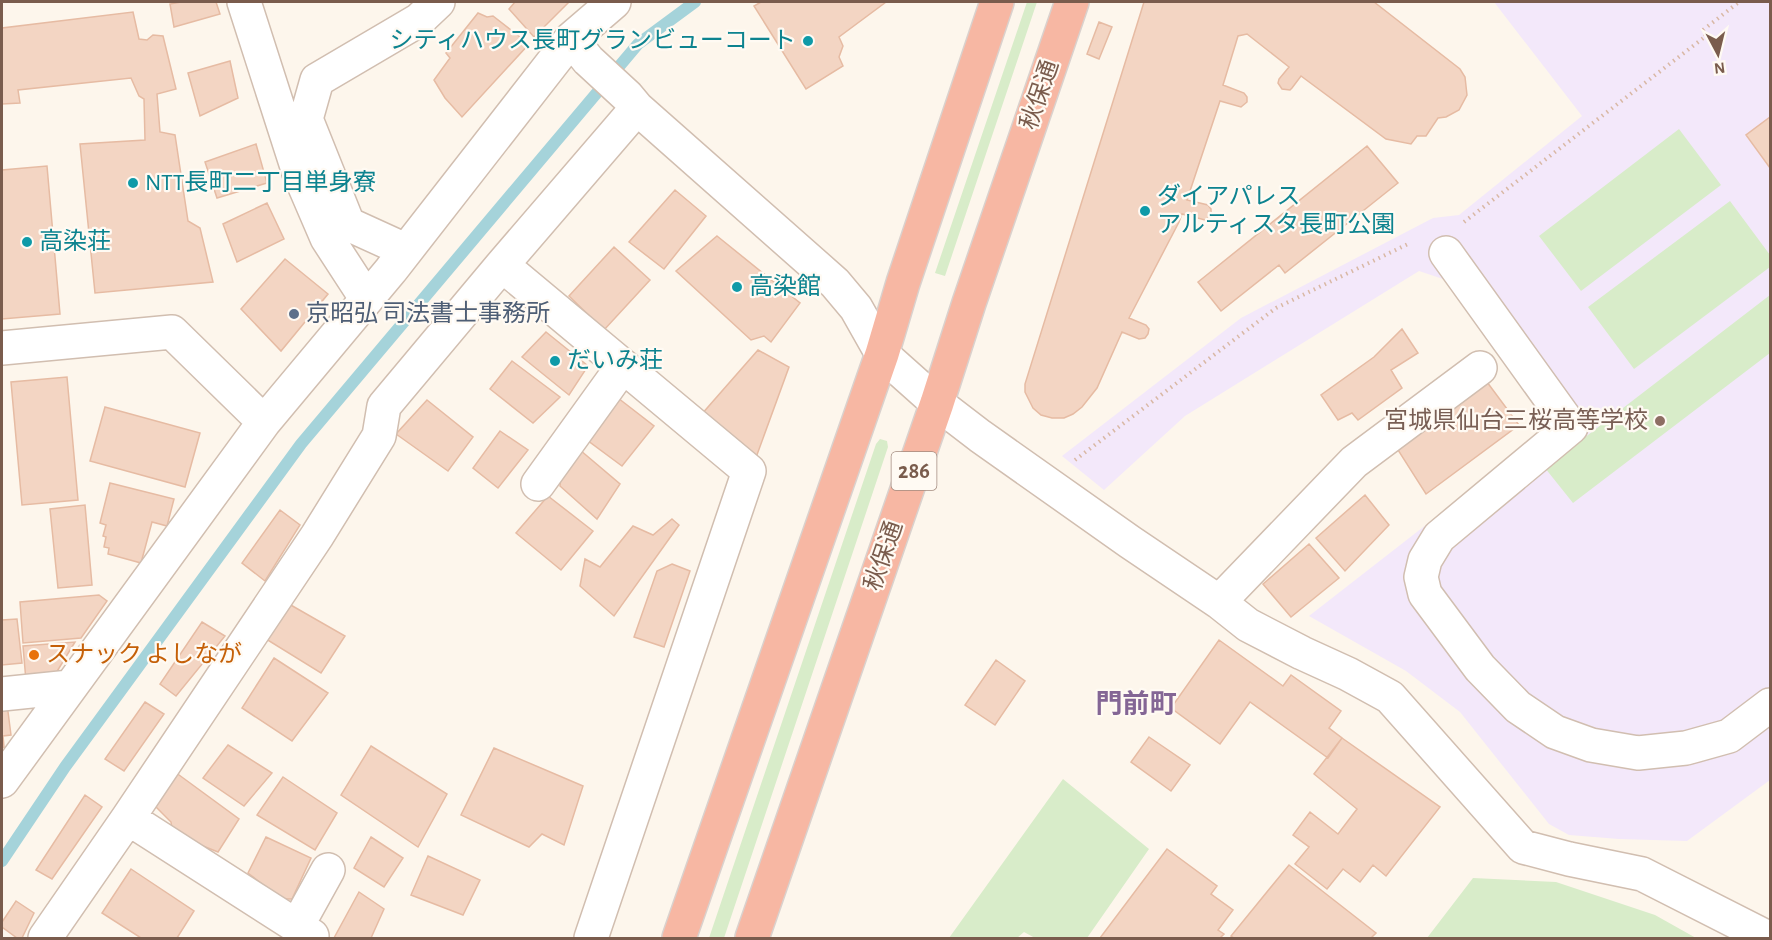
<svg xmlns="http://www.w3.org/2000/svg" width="1772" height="940" viewBox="0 0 1772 940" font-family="'Alegreya Sans','Noto Sans JP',sans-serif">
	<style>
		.education { fill: #f3e8fa }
		.green { fill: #d8ecc9 }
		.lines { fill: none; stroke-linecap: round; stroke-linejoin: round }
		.stream { stroke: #a5d3da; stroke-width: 12 }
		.building { fill: #f3d5c3; stroke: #e6bba3; stroke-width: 1.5 }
		.minor-casing { stroke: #d1beb0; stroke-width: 36 }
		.highway-casing { stroke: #dad1cd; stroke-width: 36 }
		.path { stroke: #d9b8a5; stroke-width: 4; stroke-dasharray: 1.5 4.5; stroke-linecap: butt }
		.minor { stroke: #fff; stroke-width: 33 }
		.highway { stroke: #f7b7a3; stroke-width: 33 }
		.culture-dot { fill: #0f9aa8; stroke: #fffaf3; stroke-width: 2 }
		.service-dot { fill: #5c6f8a; stroke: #fffaf3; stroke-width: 2 }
		.education-dot { fill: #8d6e63; stroke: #fffaf3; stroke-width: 2 }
		.food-dot { fill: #e8710a; stroke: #fffaf3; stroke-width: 2 }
		.labels { text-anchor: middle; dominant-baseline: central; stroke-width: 4.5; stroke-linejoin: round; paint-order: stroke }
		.shield { fill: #fffaf3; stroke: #a28b7f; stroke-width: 1.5 }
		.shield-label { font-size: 22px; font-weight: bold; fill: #7a5c4d }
		.culture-label { font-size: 24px; fill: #0d838f; stroke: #fffaf3; text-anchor: start }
		.street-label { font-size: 24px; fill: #7a5c4d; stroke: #fffaf3 }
		.service-label { font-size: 24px; fill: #4e5e75; stroke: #fffaf3; text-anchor: start }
		.education-label { font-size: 24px; fill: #785e54; stroke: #fffaf3; text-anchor: end }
		.food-label { font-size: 24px; fill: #c56008; stroke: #fffaf3; text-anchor: start }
		.quarter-label { font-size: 27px; font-weight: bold; fill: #846695; stroke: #fffaf3 }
	</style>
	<rect width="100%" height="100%" fill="#fdf6ec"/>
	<path class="education" d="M 1494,2 L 1770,2 L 1770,780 L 1687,841 L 1619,839 L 1569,835 L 1549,824 L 1460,712 L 1406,671 L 1309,616 L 1553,426 L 1449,281 L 1419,271 L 1185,416 L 1104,490 L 1062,456 L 1241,318 L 1433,218 L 1459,215 L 1582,116 Z"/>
	<path class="green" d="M 1027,2 L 1037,2 L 945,276 L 935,273 Z
		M 1679,129 L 1721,185 L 1581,291 L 1539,236 Z
		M 1730,201 L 1770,255 L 1770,267 L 1634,369 L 1588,307 Z
		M 1770,295 L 1770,353 L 1573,503 L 1545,468 Z
		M 880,439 L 887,441 L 888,447 L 724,938 L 709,938 L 876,444 Z
		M 1063,779 L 1149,849 L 1087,938 L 1035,938 L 1024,932 L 1017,938 L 949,938 Z
		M 1473,878 L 1556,882 L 1655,915 L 1696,938 L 1427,938 Z"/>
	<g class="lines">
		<path class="stream" d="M 2,861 L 65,767 L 301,444 L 638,44 L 695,2"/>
	</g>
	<path class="building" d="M 181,2 L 216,2 L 220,14 L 174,27 L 170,4 Z
		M 515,2 L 569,2 L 534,37 L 509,9 Z
		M 761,2 L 886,2 L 839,37 L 843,46 L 839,57 L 843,66 L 806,89 L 754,6 Z
		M 1144,2 L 1374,2 L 1460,69 L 1465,77 L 1467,95 L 1459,110 L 1446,117 L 1438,118 L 1426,136 L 1417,136 L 1411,144 L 1386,139 L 1301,76 L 1292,88 L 1290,90 L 1282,89 L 1278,83 L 1279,79 L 1289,67 L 1247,34 L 1238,36 L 1223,85 L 1244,93 L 1247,97 L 1247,102 L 1241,107 L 1220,101 L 1187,200 L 1208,205 L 1211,209 L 1211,215 L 1205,220 L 1182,214 L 1179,222 L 1129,318 L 1146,325 L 1149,329 L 1148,334 L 1145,338 L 1139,339 L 1122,332 L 1097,388 L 1082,407 L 1073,414 L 1064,418 L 1052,418 L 1041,415 L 1033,408 L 1025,392 L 1025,384 Z
		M 133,12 L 139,39 L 147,40 L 153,35 L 163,36 L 176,89 L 157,94 L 160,132 L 175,135 L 188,221 L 200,228 L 213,282 L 95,293 L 80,144 L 145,140 L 144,99 L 139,96 L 131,78 L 18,90 L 20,103 L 2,104 L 2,28 Z
		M 478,13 L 487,17 L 493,16 L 529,44 L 462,117 L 445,98 L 434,80 L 450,58 L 446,53 Z
		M 1099,22 L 1112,27 L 1099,59 L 1087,54 Z
		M 230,61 L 238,98 L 200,116 L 188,73 Z
		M 1770,117 L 1770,168 L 1746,135 Z
		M 256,144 L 267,183 L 217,198 L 205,162 Z
		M 1367,146 L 1398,183 L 1285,273 L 1279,265 L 1221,311 L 1198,282 Z
		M 47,166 L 60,314 L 2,319 L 2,170 Z
		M 675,190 L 706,216 L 664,269 L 629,242 Z
		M 267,203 L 284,239 L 237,262 L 223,224 Z
		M 717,236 L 800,303 L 771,342 L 764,336 L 751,340 L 676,271 Z
		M 614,247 L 650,280 L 604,330 L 569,296 Z
		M 285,259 L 328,294 L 281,351 L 241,309 Z
		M 1402,329 L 1418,353 L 1391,370 L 1402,388 L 1358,420 L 1352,413 L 1338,420 L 1321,395 L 1374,357 Z
		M 546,332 L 588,366 L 569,395 L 522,357 Z
		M 758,350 L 789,367 L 754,463 L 701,415 Z
		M 512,361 L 560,397 L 533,423 L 490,389 Z
		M 67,377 L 78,500 L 22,505 L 11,382 Z
		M 1487,382 L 1519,425 L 1426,494 L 1398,450 Z
		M 618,398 L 654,426 L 622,466 L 587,440 Z
		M 427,400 L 473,437 L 448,471 L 396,434 Z
		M 105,407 L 200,433 L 185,487 L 90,461 Z
		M 500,431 L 528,450 L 498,488 L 473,468 Z
		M 580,450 L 620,484 L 597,519 L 560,486 L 562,466 Z
		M 110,483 L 174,499 L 167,526 L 152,522 L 141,563 L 108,554 L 109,548 L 104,547 L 106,537 L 103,536 L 106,525 L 100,523 Z
		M 1365,495 L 1389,525 L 1345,571 L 1316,538 Z
		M 548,496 L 593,531 L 561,570 L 516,533 Z
		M 85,505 L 92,585 L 58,588 L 50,509 Z
		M 280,510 L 300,525 L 265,581 L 242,563 Z
		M 672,519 L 679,525 L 614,616 L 580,586 L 585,559 L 600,567 L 633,526 L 653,535 Z
		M 1309,544 L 1339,578 L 1291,617 L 1263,584 Z
		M 672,564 L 690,571 L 664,647 L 634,637 L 657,571 Z
		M 99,595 L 107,601 L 81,638 L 23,643 L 20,602 Z
		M 289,604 L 345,636 L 321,673 L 266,639 Z
		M 17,619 L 22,663 L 2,665 L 2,620 Z
		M 202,622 L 225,636 L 176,696 L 160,684 Z
		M 1219,640 L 1283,686 L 1291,675 L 1341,711 L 1329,728 L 1342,738 L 1328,758 L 1250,702 L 1220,744 L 1171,708 Z
		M 75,642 L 53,678 L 26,681 L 23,646 Z
		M 274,658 L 328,693 L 292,741 L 242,708 Z
		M 996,660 L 1025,681 L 995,725 L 965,705 Z
		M 145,702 L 164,714 L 124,771 L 105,759 Z
		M 7,704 L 11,735 L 3,736 L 4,747 L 2,748 L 2,705 Z
		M 1149,737 L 1190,765 L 1171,791 L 1131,762 Z
		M 1342,738 L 1440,807 L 1386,876 L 1373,865 L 1360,882 L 1343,869 L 1327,889 L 1295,864 L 1309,847 L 1293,835 L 1310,812 L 1338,834 L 1357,809 L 1314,774 Z
		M 228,745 L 272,773 L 244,806 L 203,778 Z
		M 371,746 L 447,794 L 418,847 L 341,795 Z
		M 494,748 L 583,786 L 564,845 L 542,834 L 529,847 L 461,815 Z
		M 175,772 L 239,819 L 218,852 L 188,840 L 172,829 L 171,822 L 156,807 L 157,795 Z
		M 283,777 L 337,813 L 315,850 L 257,815 Z
		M 85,795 L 102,807 L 52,879 L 36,870 Z
		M 266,837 L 311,858 L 292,899 L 281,899 L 248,873 Z
		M 371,837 L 403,858 L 384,887 L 354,868 Z
		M 1167,849 L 1217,886 L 1211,894 L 1233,910 L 1218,930 L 1224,934 L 1220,938 L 1100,938 Z
		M 428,856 L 480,880 L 463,915 L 411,895 Z
		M 1289,865 L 1376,933 L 1371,938 L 1234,938 L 1231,936 Z
		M 131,869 L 194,911 L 177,938 L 141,938 L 102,913 Z
		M 359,892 L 384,909 L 371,938 L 334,938 Z
		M 16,901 L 34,913 L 22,938 L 17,938 L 2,927 L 2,922 Z"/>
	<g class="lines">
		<defs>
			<path id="minor" d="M 244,2 L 299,173 L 327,238 L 366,298
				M 571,39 L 588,60 L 627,96 L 637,108
				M 405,250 L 348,224 L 306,119 L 317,80 L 419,20 L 438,2
				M 1446,253 L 1571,427 L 1439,537 L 1425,560 L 1421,577 L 1425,594 L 1480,668 L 1518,707 L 1555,732 L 1591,745 L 1638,753 L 1686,748 L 1729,736 L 1770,705
				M 502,265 L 749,471 L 591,938
				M 2,348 L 172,332 L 264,422
				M 538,484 L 623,366
				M 1219,602 L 1354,462 L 1480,368
				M 2,694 L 70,687
				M 2,781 L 264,422 L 391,270 L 571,39 L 614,2
				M 128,818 L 312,936
				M 297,926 L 328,870
				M 45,938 L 128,818 L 317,536 L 379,436 L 384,406 L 502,265 L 637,108 L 835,283 L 856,308 L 882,354 L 937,403 L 980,436 L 1130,542 L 1219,602 L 1248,625 L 1302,653 L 1348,674 L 1390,697 L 1523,847 L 1569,859 L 1642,874 L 1768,938"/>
			<path id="highway" d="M 679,938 L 882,354 L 903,283 L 997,2
				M 752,938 L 937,403 L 969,303 L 1072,2"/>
		</defs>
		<use href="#minor" class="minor-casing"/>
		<use href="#highway" class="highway-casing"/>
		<path class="path" d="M 1464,222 L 1706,36 L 1703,30 L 1739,2
			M 1075,460 L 1276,308 L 1410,243"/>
		<use href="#minor" class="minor"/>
		<use href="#highway" class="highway"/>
	</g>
	<g class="culture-dot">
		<circle cx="808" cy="41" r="6"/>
		<circle cx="133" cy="183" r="6"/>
		<circle cx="1145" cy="211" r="6"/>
		<circle cx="27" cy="242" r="6"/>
		<circle cx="737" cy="287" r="6"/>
		<circle cx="555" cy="361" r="6"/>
	</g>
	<circle class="service-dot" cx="294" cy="314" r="6"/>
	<circle class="education-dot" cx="1660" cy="421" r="6"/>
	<circle class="food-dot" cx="34" cy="655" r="6"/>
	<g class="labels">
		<rect class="shield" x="891.5" y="452" width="45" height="38" rx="4.5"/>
		<g class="shield-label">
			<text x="914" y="471">286</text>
		</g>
		<g class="culture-label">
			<text x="796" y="41" text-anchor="end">シティハウス長町グランビューコート</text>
			<text x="145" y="183">NTT長町二丁目単身寮</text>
			<text x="1157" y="197">ダイアパレス<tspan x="1157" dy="28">アルティスタ長町公園</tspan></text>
			<text x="39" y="242">高染荘</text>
			<text x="749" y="287">高染館</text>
			<text x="567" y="361">だいみ荘</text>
		</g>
		<g class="street-label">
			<text transform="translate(1040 95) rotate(-71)">秋保通</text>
			<text transform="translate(884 556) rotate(-71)">秋保通</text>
		</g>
		<g class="service-label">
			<text x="306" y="314">京昭弘 司法書士事務所</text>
		</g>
		<g class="education-label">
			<text x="1648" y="421">宮城県仙台三桜高等学校</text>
		</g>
		<g class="food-label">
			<text x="46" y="655">スナック よしなが</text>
		</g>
		<g class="quarter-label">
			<text x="1136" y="704">門前町</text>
		</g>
	</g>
	<rect width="1772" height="940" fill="none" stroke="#7a5c4d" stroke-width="6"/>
	<g transform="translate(1718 54) rotate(173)" stroke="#fffaf3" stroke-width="4.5" paint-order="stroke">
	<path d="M0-4.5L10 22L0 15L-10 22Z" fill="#7a5c4d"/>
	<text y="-9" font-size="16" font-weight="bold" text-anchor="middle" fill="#7a5c4d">N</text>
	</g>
</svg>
